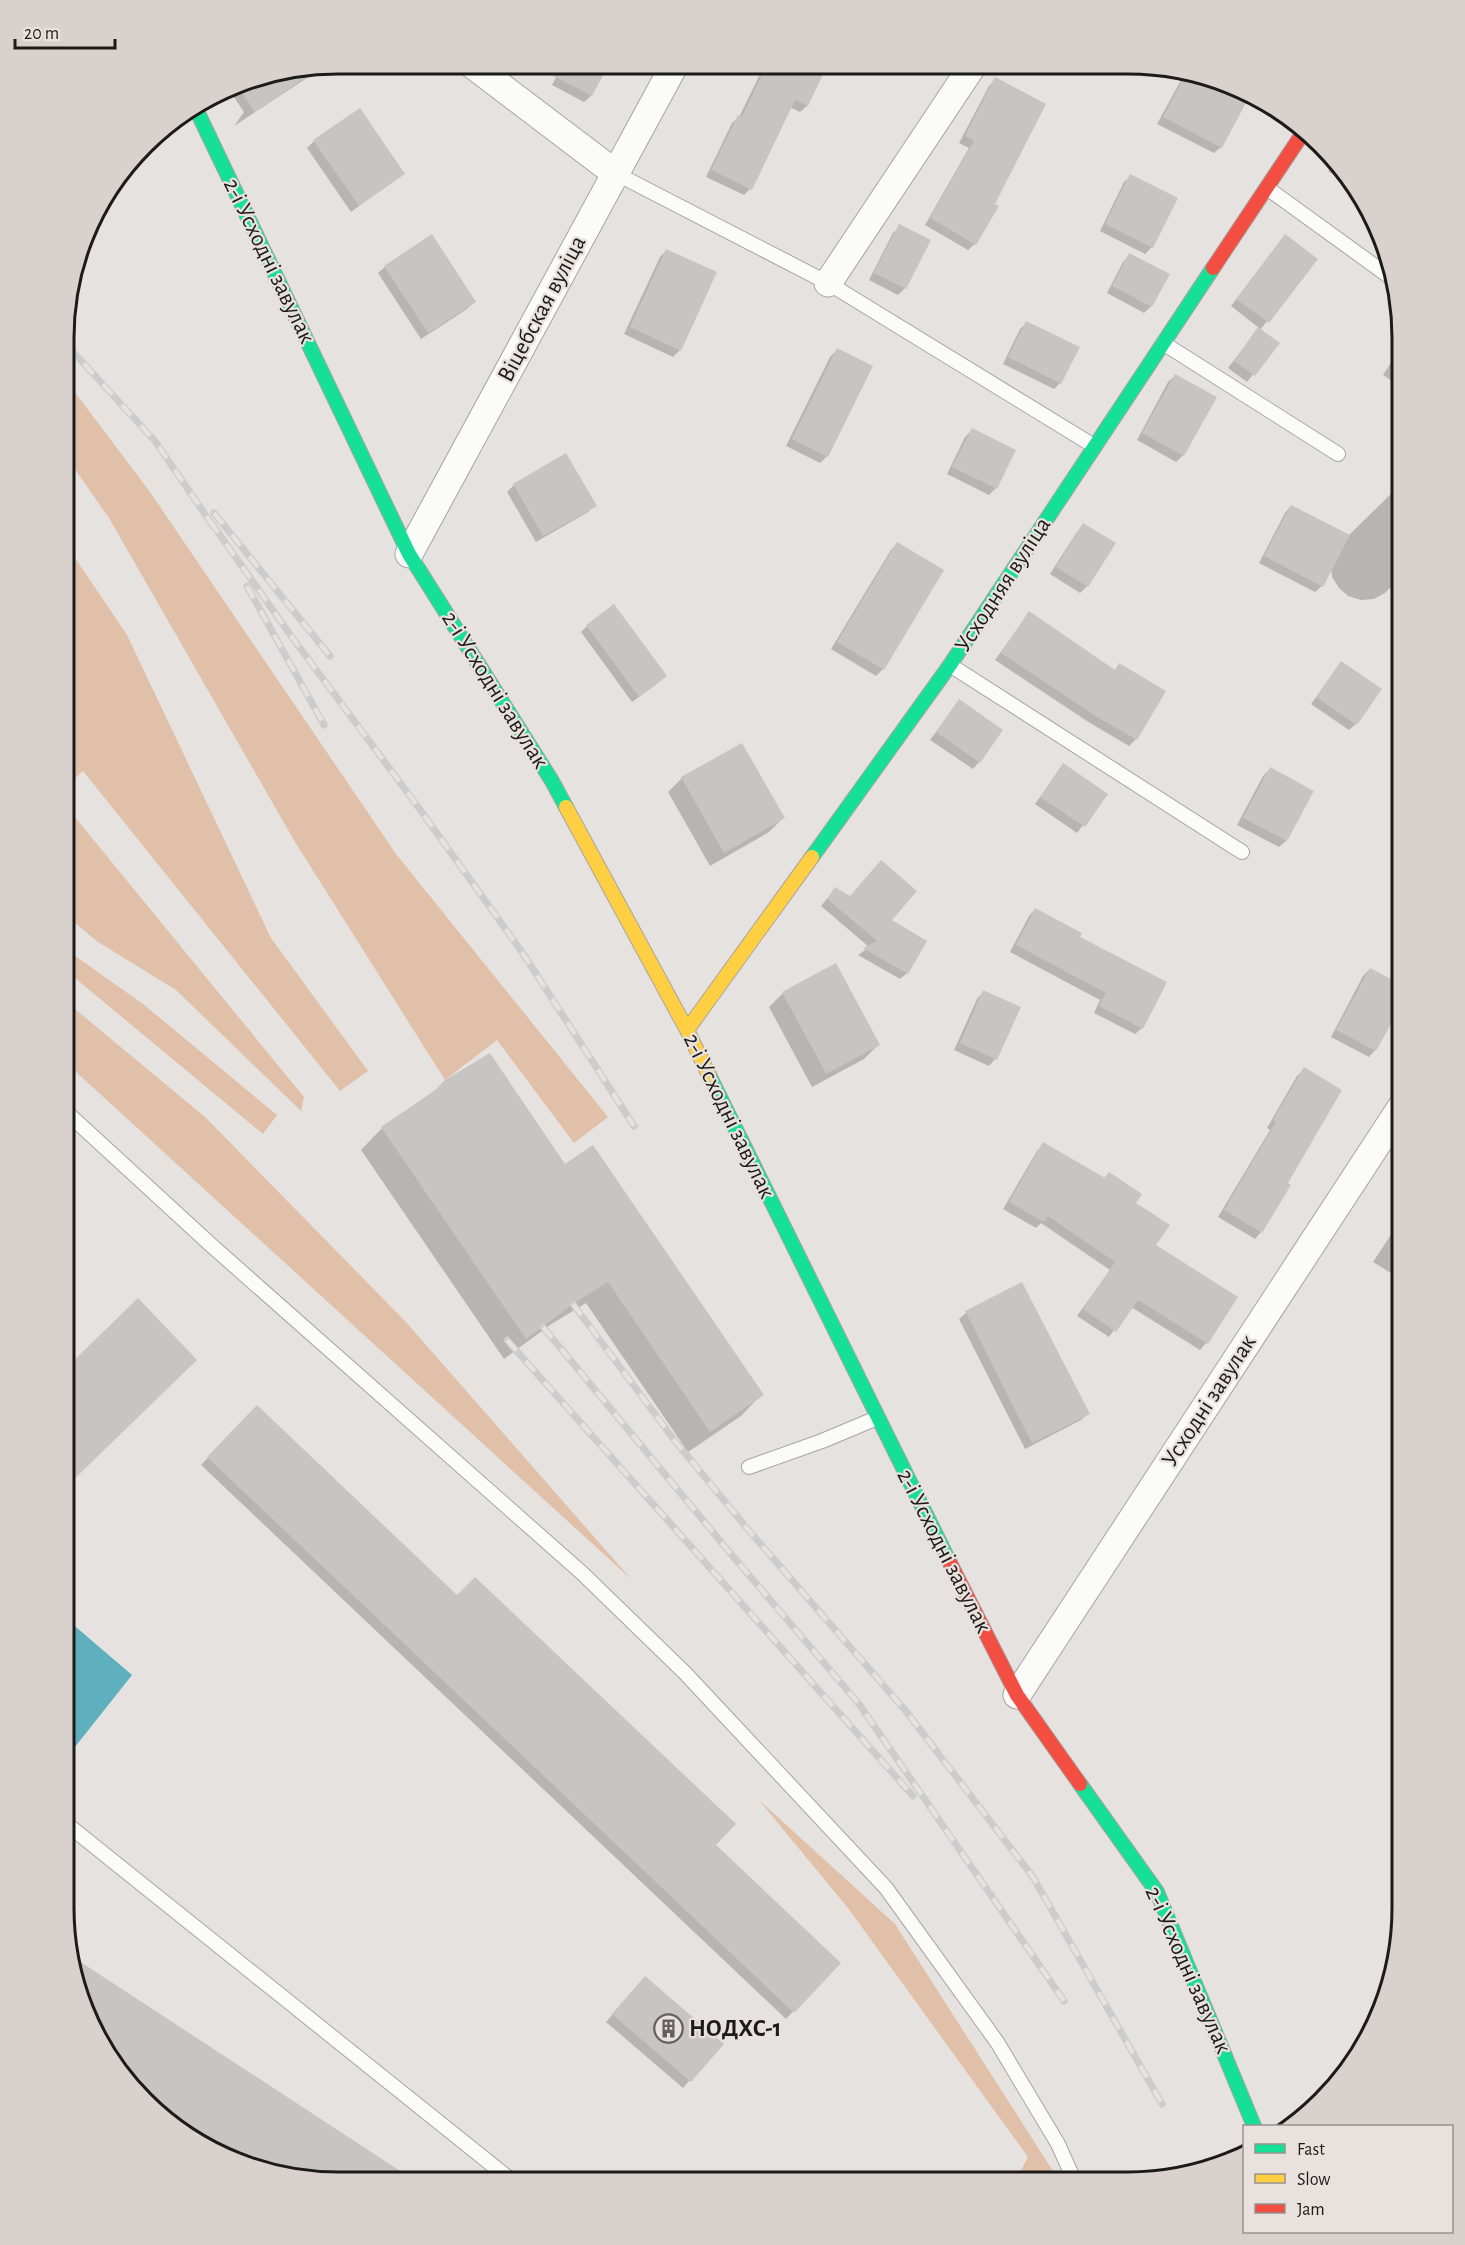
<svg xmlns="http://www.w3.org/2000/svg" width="1465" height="2245" viewBox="0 0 1465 2245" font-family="'Alegreya Sans',sans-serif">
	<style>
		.green { fill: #e1c0a9 }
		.water { fill: #5eb0be }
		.shadow { fill: #0003 }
		.building { fill: #c7c4c2 }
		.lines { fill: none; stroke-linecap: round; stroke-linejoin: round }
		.lane-casing { stroke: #a7a4a2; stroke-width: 16 }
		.street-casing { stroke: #a7a4a2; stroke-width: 29 }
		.fast-casing { stroke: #a7a4a2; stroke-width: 16 }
		.slow-casing { stroke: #a7a4a2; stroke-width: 16 }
		.jam-casing { stroke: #a7a4a2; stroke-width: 16 }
		.lane { stroke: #fbfbfa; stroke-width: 14 }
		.street { stroke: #fbfbfa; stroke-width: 27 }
		.fast { stroke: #16e098; stroke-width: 14 }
		.slow { stroke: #ffcf43; stroke-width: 14 }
		.jam { stroke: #f24e42; stroke-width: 14 }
		.rail-casing { stroke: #cdcccc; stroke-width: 7 }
		.rail { stroke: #e8e1dd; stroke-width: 4.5; stroke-dasharray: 14; stroke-linecap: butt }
		.labels { text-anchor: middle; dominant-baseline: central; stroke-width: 4.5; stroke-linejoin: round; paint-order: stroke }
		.street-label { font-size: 24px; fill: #1d1b19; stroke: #e8e1dd }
		.poi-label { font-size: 24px; font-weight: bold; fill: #1d1b19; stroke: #e8e1dd; text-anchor: start }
		.rim { fill: none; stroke: #1d1b19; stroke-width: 3 }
	</style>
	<rect width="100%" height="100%" fill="#e5e2e0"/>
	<path class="green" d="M 65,379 L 150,492 L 396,854 L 608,1117 L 574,1143 L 497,1040 L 445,1080 L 295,842 L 109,518 L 65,455 Z
		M 65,543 L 127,635 L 271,938 L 368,1071 L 340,1091 L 83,771 L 65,787 Z
		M 65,805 L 304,1097 L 301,1111 L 176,990 L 98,942 L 64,914 Z
		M 64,948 L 143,1004 L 277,1115 L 263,1134 L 64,969 Z
		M 64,1000 L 205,1117 L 405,1321 L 631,1579 L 64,1061 Z
		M 759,1800 L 895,1924 L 1060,2182 L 1015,2182 L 1028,2157 L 848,1908 Z"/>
	<path class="water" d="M 63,1616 L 132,1675 L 63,1762 L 63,1721 L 66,1722 L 73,1705 L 63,1698 Z"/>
	<path class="shadow" d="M 563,64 L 607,64 L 591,96 L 584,102 L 552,85 Z
		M 765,64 L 826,64 L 807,106 L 800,112 L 790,107 L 750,189 L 744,195 L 706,177 L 732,123 L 739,117 Z
		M 319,67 L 313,74 L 234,126 L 244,112 L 227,87 L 233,84 Z
		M 1186,71 L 1209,77 L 1221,147 L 1214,153 L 1157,124 Z
		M 996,79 L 975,244 L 968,250 L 925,225 L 969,148 L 959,143 L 989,86 Z
		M 314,141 L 404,173 L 351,212 L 307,148 Z
		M 1335,160 L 1345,170 L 1357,191 L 1328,171 Z
		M 1131,176 L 1152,247 L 1145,254 L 1100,231 L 1124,182 Z
		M 900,226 L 929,241 L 905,288 L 898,295 L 869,280 L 893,233 Z
		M 1285,236 L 1316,259 L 1260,330 L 1278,343 L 1247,382 L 1228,368 L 1259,328 L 1231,306 Z
		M 667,250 L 680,350 L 673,357 L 624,334 L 660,257 Z
		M 1130,255 L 1151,306 L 1144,313 L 1107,293 L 1123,262 Z
		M 385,267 L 474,302 L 467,309 L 421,339 L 378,273 Z
		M 1027,323 L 1060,383 L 1054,389 L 1003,364 L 1020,329 Z
		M 1402,346 L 1402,388 L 1383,375 Z
		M 837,350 L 827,456 L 820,463 L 786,446 L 830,357 Z
		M 1175,376 L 1183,455 L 1176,462 L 1137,440 L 1168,382 Z
		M 972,430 L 996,488 L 989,495 L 947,474 L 965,437 Z
		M 514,485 L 595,505 L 588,512 L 536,542 L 507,492 Z
		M 1402,486 L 1402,576 L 1385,593 L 1374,599 L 1361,600 L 1348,596 L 1339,588 L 1332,577 L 1331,567 L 1322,586 L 1315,592 L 1259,563 L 1285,513 L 1291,506 L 1348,536 L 1396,489 Z
		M 1083,525 L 1087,586 L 1080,593 L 1050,574 L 1077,532 Z
		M 897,544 L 883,669 L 876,676 L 831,649 L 891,550 Z
		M 1029,613 L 1114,671 L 1119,665 L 1136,739 L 1129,746 L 1090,723 L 995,660 Z
		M 587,626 L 658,683 L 632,702 L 581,632 Z
		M 1341,663 L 1356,724 L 1349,730 L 1311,704 Z
		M 959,701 L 979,762 L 973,769 L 930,740 Z
		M 1064,765 L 1106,794 L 1077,833 L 1035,804 Z
		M 1270,769 L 1312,791 L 1286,841 L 1279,847 L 1237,825 L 1263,776 Z
		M 682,778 L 783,818 L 769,832 L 710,866 L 668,792 Z
		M 835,889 L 890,921 L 907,973 L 900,979 L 858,955 L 869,947 L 821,906 Z
		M 1035,909 L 1078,938 L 1142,1028 L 1135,1034 L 1094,1013 L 1100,1000 L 1010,952 L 1029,916 Z
		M 1370,969 L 1375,1050 L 1369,1057 L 1331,1037 L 1363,976 Z
		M 983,992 L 1019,1007 L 995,1059 L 989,1066 L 954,1050 L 977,999 Z
		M 783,993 L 878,1045 L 864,1059 L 812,1087 L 769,1007 Z
		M 1304,1069 L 1286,1184 L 1261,1232 L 1255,1239 L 1218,1217 L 1270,1130 L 1267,1128 L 1297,1076 Z
		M 435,1093 L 565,1166 L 762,1394 L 741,1416 L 688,1452 L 586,1303 L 550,1325 L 504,1359 L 361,1150 L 382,1128 Z
		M 1044,1144 L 1103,1179 L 1109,1173 L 1134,1203 L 1154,1245 L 1236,1298 L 1206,1343 L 1200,1350 L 1131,1307 L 1109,1337 L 1077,1316 L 1110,1270 L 1041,1223 L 1036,1228 L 1003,1209 L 1037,1151 Z
		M 1402,1218 L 1402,1280 L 1373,1262 Z
		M 1022,1284 L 1088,1414 L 1081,1420 L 1025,1449 L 959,1319 L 966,1313 Z
		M 138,1301 L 195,1360 L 64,1487 L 64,1372 Z
		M 257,1407 L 839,1963 L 786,2019 L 201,1465 Z
		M 73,1959 L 405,2176 L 302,2180 L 233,2161 L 171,2126 L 120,2075 L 84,2013 Z
		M 638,1985 L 722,2044 L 683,2088 L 606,2022 Z"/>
	<path class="building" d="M 530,64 L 609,64 L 592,96 Z
		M 767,64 L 828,64 L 808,106 L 795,100 L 752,190 L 711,170 L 738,115 L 742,117 Z
		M 323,66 L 255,112 L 235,83 L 245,81 Z
		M 1187,72 L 1216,79 L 1249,97 L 1222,148 L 1163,117 Z
		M 995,77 L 1046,104 L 995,204 L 999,206 L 976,245 L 930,218 L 974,141 L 965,136 Z
		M 360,108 L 405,174 L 359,206 L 313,140 Z
		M 1130,174 L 1178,198 L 1153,248 L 1105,224 Z
		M 899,224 L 931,240 L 906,289 L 874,273 Z
		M 432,234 L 476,302 L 428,333 L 384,266 Z
		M 1285,234 L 1318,259 L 1269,323 L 1236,299 Z
		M 666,249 L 717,272 L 681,351 L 630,327 Z
		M 1129,253 L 1170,274 L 1152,307 L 1112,286 Z
		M 1026,321 L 1080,347 L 1061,384 L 1008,357 Z
		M 1258,327 L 1280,343 L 1255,376 L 1234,361 Z
		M 837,348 L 873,366 L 828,457 L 792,439 Z
		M 1175,374 L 1217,397 L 1184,456 L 1142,433 Z
		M 972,428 L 1016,450 L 997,489 L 952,467 Z
		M 566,453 L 597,506 L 543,536 L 513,484 Z
		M 1291,505 L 1350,535 L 1323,587 L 1264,556 Z
		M 1083,523 L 1116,543 L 1088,587 L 1056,567 Z
		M 897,542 L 944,570 L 884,670 L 837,642 Z
		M 614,604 L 667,676 L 639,697 L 586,625 Z
		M 1029,611 L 1115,670 L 1119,663 L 1166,691 L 1137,740 L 1097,717 L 1001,653 Z
		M 1341,661 L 1382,689 L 1357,725 L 1316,697 Z
		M 959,699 L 1003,730 L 980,763 L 936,732 Z
		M 742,743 L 785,818 L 724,853 L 681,777 Z
		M 1063,763 L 1108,794 L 1085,827 L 1040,797 Z
		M 1270,767 L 1314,791 L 1287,841 L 1243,818 Z
		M 881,860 L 917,891 L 892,920 L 927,941 L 908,974 L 863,948 L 877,941 L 827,899 L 835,887 L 850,896 Z
		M 1035,908 L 1082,933 L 1080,937 L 1167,982 L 1143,1029 L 1099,1006 L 1106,993 L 1016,945 Z
		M 836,963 L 880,1045 L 826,1074 L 782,992 Z
		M 1370,968 L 1402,985 L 1402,1004 L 1376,1051 L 1336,1030 Z
		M 983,990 L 1021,1007 L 997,1060 L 960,1043 Z
		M 490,1053 L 565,1164 L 593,1145 L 764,1395 L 710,1432 L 608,1282 L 573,1304 L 526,1339 L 381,1127 L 434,1091 L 445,1080 Z
		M 1304,1067 L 1342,1090 L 1288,1183 L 1291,1185 L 1262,1233 L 1224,1210 L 1276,1122 L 1273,1120 Z
		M 1043,1142 L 1105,1178 L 1109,1172 L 1142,1194 L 1136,1203 L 1170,1225 L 1156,1245 L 1238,1297 L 1208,1344 L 1138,1300 L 1116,1332 L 1083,1309 L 1115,1262 L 1048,1216 L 1044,1222 L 1009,1202 Z
		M 1022,1282 L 1090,1414 L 1032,1443 L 965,1311 Z
		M 138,1298 L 197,1360 L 64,1489 L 64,1370 Z
		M 257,1405 L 457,1595 L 475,1577 L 736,1824 L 716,1845 L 841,1963 L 794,2013 L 207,1457 Z
		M 73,1957 L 414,2180 L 302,2180 L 233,2161 L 171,2126 L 120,2075 L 84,2013 Z
		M 645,1976 L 724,2044 L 691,2082 L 612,2014 Z"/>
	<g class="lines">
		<defs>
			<path id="lane" d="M 615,173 L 828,283 L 1094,446
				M 1267,188 L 1390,277
				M 1163,343 L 1338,454
				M 950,665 L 1242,852
				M 64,1110 L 211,1245 L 582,1573 L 685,1673 L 886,1888 L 997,2042 L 1058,2144 L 1075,2182
				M 749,1467 L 822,1441 L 877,1418
				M 63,1821 L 511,2180"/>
			<path id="street" d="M 470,63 L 615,173
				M 828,283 L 973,65
				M 409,554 L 675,64
				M 1017,1695 L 1402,1106"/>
			<path id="fast" d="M 195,107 L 409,554 L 552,781 L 566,807
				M 812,857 L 950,665 L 1213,268
				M 709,1075 L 950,1563
				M 1080,1784 L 1157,1892 L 1254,2126"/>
			<path id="slow" d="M 566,807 L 687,1030 L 709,1075
				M 687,1030 L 812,857"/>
			<path id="jam" d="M 1213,268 L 1305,130
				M 950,1563 L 1017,1695 L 1080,1784"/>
		</defs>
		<use href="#lane" class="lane-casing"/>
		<use href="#street" class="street-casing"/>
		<use href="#fast" class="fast-casing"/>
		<use href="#slow" class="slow-casing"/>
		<use href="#jam" class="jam-casing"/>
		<use href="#lane" class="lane"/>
		<use href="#street" class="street"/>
		<use href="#fast" class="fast"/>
		<use href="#slow" class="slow"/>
		<use href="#jam" class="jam"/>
		<defs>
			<path id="rail" d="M 65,343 L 155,441 L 213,526
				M 214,513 L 330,656
				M 210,521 L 294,640 L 416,804 L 522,952 L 634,1126
				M 247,586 L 324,725
				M 573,1304 L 675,1441 L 751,1533 L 905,1710 L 1033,1877 L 1162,2104
				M 543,1327 L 731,1554 L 859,1704 L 1064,2001
				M 507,1340 L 913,1796"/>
		</defs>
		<use href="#rail" class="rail-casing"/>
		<use href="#rail" class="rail"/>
	</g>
	<defs>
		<symbol id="building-ring" viewBox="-11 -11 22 22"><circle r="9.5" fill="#e8e1dd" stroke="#63615f" stroke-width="1.5"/><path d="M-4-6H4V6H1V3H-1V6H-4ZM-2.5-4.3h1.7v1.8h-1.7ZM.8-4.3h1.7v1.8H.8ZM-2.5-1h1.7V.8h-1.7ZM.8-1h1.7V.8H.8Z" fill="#63615f"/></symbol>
	</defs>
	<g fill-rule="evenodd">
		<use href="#building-ring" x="652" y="2012" width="33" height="33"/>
	</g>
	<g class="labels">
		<g class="street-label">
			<text transform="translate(269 261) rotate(64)">2-і Усходні завулак</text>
			<text transform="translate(542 309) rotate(-62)">Віцебская вуліца</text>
			<text transform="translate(1003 585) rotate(-57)">Усходняя вуліца</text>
			<text transform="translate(495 690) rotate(58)">2-і Усходні завулак</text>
			<text transform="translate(729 1116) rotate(64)">2-і Усходні завулак</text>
			<text transform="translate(1209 1401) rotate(-57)">Усходні завулак</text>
			<text transform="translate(944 1551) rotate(63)">2-і Усходні завулак</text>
			<text transform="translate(1188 1970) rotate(66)">2-і Усходні завулак</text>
		</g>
		<g class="poi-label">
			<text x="689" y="2029">НОДХС-1</text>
		</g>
	</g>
	<path d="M0 0H1465V2245H0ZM338 74H1128A264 264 0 0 1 1392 338V1908A264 264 0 0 1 1128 2172H338A264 264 0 0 1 74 1908V338A264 264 0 0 1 338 74Z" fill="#d8d1cd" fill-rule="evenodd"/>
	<path class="rim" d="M338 74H1128A264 264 0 0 1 1392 338V1908A264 264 0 0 1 1128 2172H338A264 264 0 0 1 74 1908V338A264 264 0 0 1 338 74Z"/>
	<rect x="1243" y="2125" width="210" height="108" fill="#e8e1dd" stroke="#97928f" stroke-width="1.5"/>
	<rect x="1255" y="2144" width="30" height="9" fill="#16e098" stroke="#97928f" stroke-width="1.5"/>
	<text x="1297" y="2155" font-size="18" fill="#1d1b19">Fast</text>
	<rect x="1255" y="2174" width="30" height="9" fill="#ffcf43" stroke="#97928f" stroke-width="1.5"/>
	<text x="1297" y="2185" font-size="18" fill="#1d1b19">Slow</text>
	<rect x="1255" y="2204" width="30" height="9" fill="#f24e42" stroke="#97928f" stroke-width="1.5"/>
	<text x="1297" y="2215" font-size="18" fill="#1d1b19">Jam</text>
	<path d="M15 39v9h100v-9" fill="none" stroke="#1d1b19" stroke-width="3"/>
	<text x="24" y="39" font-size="18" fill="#1d1b19" stroke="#e8e1dd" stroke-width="4.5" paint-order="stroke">20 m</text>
</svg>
